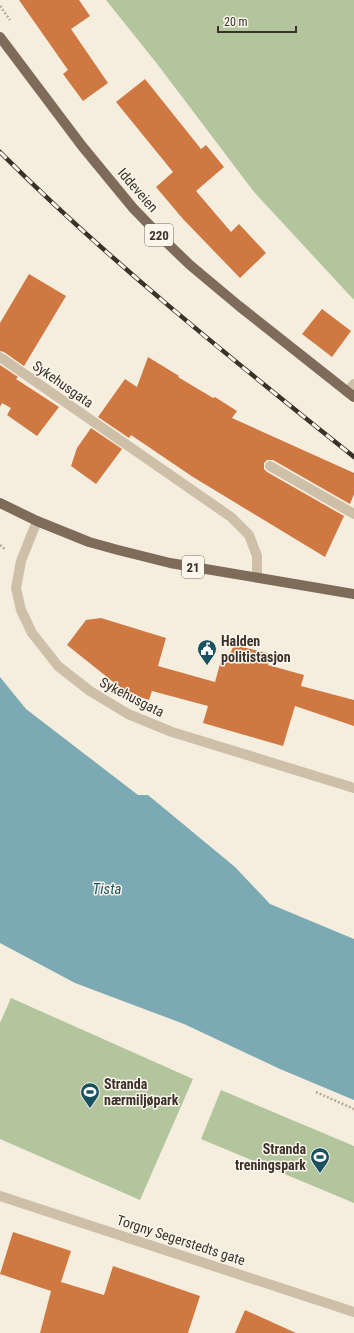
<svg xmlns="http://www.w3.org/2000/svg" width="354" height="1333" viewBox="0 0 354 1333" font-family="'Roboto Condensed',sans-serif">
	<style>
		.green { fill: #b2c59d }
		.water { fill: #7baab4 }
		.building { fill: #cf7842 }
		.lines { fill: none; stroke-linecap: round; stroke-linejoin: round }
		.path { stroke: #baa993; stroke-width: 2.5; stroke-dasharray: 2 2; stroke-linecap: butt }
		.minor { stroke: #cebfa9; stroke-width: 10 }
		.major { stroke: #7e6b59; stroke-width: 10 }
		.rail-casing { stroke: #3b3129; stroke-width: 4.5 }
		.rail { stroke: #fbf6ec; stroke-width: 3; stroke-dasharray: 9; stroke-linecap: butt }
		.labels { text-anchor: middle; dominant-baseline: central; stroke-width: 3; stroke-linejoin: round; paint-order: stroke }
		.shield { fill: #fbf6ec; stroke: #756c64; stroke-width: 1 }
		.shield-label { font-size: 13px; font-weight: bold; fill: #3b3129 }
		.street-label { font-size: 14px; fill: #3b3129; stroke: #fbf6ec }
		.poi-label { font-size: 14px; font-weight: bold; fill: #3b3129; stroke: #fbf6ec; text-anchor: start }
		.water-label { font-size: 15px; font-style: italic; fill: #1b5260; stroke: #fbf6ec }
	</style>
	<rect width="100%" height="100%" fill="#f5edde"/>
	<path class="green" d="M 106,0 L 354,0 L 354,300 L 254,192 L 158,65 Z
		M 11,998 L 193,1079 L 140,1200 L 0,1139 L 0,1023 Z
		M 221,1090 L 354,1146 L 354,1203 L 201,1139 Z"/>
	<path class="water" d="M 0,677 L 26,709 L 138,795 L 148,795 L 235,867 L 270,904 L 354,939 L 354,1100 L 280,1069 L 184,1024 L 75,983 L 0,943 Z"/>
	<path class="building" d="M 19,0 L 79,0 L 90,16 L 71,29 L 108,83 L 83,101 L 63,74 L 68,70 Z
		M 145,79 L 201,149 L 206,145 L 224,167 L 196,191 L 231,232 L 239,224 L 266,253 L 240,278 L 183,219 L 156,187 L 173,172 L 116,102 Z
		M 29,274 L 66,296 L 24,366 L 4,352 L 0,351 L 0,323 Z
		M 322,309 L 351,331 L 332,357 L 302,334 Z
		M 148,357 L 179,376 L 178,377 L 213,398 L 215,397 L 237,411 L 232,418 L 354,473 L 354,494 L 350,504 L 273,460 L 267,460 L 264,463 L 264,469 L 267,472 L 344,516 L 325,557 L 193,477 L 131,435 L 129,438 L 98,417 L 125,379 L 137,387 Z
		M 0,365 L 18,377 L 16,379 L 59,407 L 37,436 L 7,415 L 11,408 L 2,403 L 0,407 Z
		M 91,428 L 122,449 L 96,484 L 71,466 L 77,448 Z
		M 101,618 L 166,638 L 158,666 L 215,682 L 223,653 L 230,654 L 234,645 L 271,654 L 268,665 L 304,675 L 301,686 L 354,700 L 354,726 L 295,706 L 283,746 L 203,723 L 208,706 L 152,691 L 149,700 L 127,693 L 67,645 L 86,620 Z
		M 13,1232 L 71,1251 L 61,1282 L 104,1295 L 113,1266 L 200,1296 L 188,1333 L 40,1333 L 51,1291 L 0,1274 Z
		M 245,1310 L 296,1333 L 235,1333 Z"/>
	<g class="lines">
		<path class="path" d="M 0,6 L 10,20
			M 0,545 L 6,550
			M 316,1092 L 354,1109"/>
		<path class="minor" d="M 0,357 L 231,517 L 249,535 L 257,556 L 257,577
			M 347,392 L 354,384
			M 270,466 L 354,514
			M 37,521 L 21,561 L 16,588 L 21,610 L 32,633 L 58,666 L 90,691 L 128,714 L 172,732 L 354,788
			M 0,1196 L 354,1312"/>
		<path class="major" d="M 0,37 L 82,146 L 133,208 L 163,239 L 190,265 L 239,306 L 354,397
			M 0,503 L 37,521 L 89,542 L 118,550 L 170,563 L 354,594"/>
		<defs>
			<path id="rail" d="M 0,152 C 110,262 232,359 354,457"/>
		</defs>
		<use href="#rail" class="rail-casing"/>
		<use href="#rail" class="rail"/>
	</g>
	<defs>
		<symbol id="civic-pin" viewBox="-11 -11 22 30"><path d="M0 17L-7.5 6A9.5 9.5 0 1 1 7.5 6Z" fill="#1b5260" stroke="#fbf6ec"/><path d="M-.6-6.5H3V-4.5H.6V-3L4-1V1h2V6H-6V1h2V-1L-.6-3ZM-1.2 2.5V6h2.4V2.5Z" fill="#fff"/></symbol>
		<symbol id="stadium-pin" viewBox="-11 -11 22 30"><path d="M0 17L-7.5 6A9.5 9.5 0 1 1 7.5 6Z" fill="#1b5260" stroke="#fbf6ec"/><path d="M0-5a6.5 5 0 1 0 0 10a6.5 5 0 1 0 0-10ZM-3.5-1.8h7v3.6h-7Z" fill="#fff"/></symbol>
	</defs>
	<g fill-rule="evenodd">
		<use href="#civic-pin" x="196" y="638" width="22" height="30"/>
		<use href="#stadium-pin" x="79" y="1081" width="22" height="30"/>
		<use href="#stadium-pin" x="309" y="1146" width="22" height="30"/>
	</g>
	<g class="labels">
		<g class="shield">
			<rect x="145" y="224" width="28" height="22" rx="3"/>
			<rect x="182" y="556" width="22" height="22" rx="3"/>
		</g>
		<g class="shield-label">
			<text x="159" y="235">220</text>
			<text x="193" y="567">21</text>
		</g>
		<g class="street-label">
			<text transform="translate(138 190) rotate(49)">Iddeveien</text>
			<text transform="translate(63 384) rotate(35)">Sykehusgata</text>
			<text transform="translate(132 697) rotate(27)">Sykehusgata</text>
			<text transform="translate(181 1240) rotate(18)">Torgny Segerstedts gate</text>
		</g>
		<g class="poi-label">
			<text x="221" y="641">Halden<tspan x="221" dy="16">politistasjon</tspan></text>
			<text x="104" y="1084">Stranda<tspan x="104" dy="16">nærmiljøpark</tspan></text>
			<text x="306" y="1149" text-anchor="end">Stranda<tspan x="306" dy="16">treningspark</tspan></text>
		</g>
		<g class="water-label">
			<text x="107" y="889">Tista</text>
		</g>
	</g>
	<path d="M218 26v6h78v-6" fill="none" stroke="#3b3129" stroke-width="2"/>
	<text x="224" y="26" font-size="12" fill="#3b3129" stroke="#fbf6ec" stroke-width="3" paint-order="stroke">20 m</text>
</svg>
